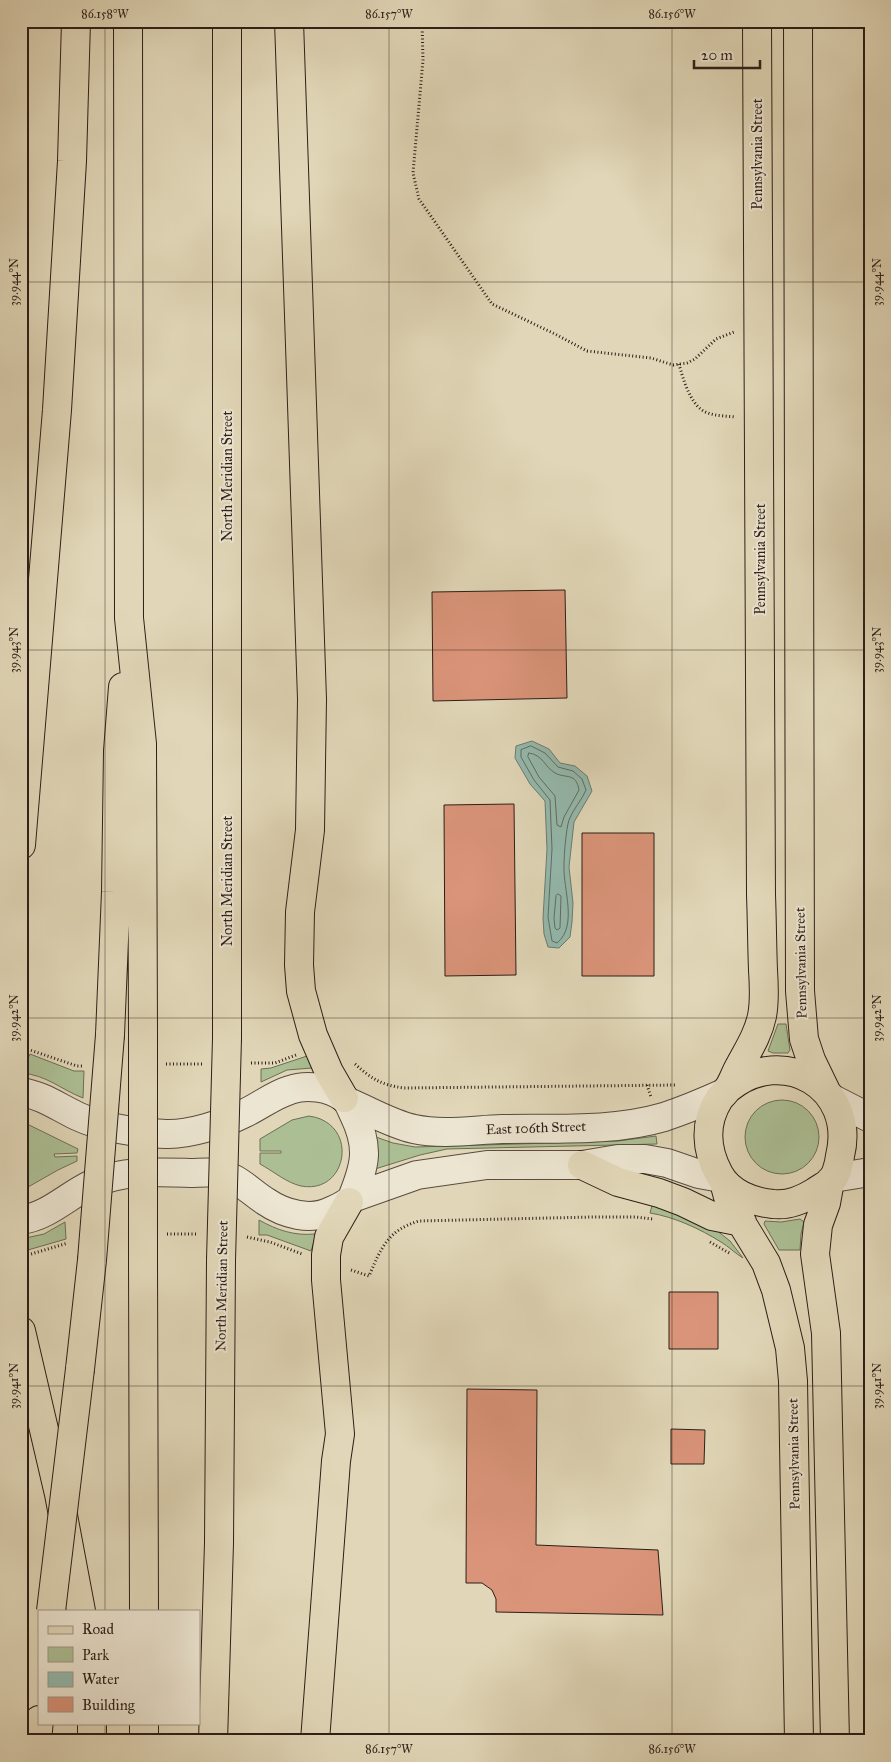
<svg xmlns="http://www.w3.org/2000/svg" width="891" height="1762" viewBox="0 0 891 1762" font-family="'IM FELL Great Primer',serif">
	<style>
		.green { fill: #acbf94; stroke: #6c6e56 }
		.water { fill: #94baae; stroke: #6b7c72 }
		.lines { fill: none; stroke-linecap: round; stroke-linejoin: round }
		.shore { stroke: #606c63; stroke-width: 1 }
		.building { fill: #da9479; stroke: #2d1e18 }
		.minor-casing { stroke: #5a4c40; stroke-width: 30 }
		.major-casing { stroke: #2d1e18; stroke-width: 30 }
		.highway-casing { stroke: #2d1e18; stroke-width: 30 }
		.path { stroke: #2d1e18; stroke-width: 3; stroke-dasharray: 1 2.5; stroke-linecap: butt }
		.minor { stroke: #ece5d1; stroke-width: 28 }
		.major { stroke: #e1d7b8; stroke-width: 28 }
		.highway { stroke: #e1d7b8; stroke-width: 28 }
		.highway-bridge-casing { stroke: #2d1e18; stroke-width: 30; stroke-linecap: butt }
		.highway-bridge { stroke: #e1d7b8; stroke-width: 28 }
		.ticks { fill: none; stroke: #2d1e18; stroke-width: 1; stroke-opacity: 0.45 }
		.labels { text-anchor: middle; dominant-baseline: central; stroke-width: 4; stroke-linejoin: round; paint-order: stroke }
		.street-label { font-size: 14px; fill: #2d1e18; stroke: #ece5d1 }
		.neatline { fill: none; stroke: #2d1e18; stroke-width: 2 }
		.ticks-label { font-size: 12px; text-anchor: middle; fill: #2d1e18 }
	</style>
	<rect width="100%" height="100%" fill="#e1d7b8"/>
	<filter id="stains"><feTurbulence type="fractalNoise" baseFrequency=".004" numOctaves="4"/><feColorMatrix values="0 0 0 0 .2 0 0 0 0 .09 0 0 0 0 .02 0 0 0 .5 -.17"/></filter>
	<radialGradient id="worn" r=".72"><stop offset=".6" stop-color="#630" stop-opacity="0"/><stop offset="1" stop-color="#630" stop-opacity=".3"/></radialGradient>
	<path class="green" d="M 778,1024 L 786,1024 L 790,1050 L 788,1053 L 773,1053 L 768,1051 Z
		M 30,1054 L 74,1071 L 84,1071 L 83,1098 C 60,1089 47,1075 21,1073 Z
		M 307,1056 L 312,1068 L 287,1070 L 261,1082 L 261,1069 L 271,1068 Z
		M745 1137a37 37 0 1 1 74 0a37 37 0 1 1-74 0Z
		M 309,1116 C 360,1123 348,1195 301,1186 C 287,1183 273,1171 260,1164 L 260,1153 L 281,1153 L 281,1151 L 260,1151 L 260,1139 L 292,1120 Z
		M 21,1121 L 78,1149 L 77,1153 L 54,1154 L 55,1157 L 77,1156 L 77,1161 L 58,1170 L 21,1191 Z
		M 656,1136 L 657,1144 L 447,1149 L 420,1155 L 375,1169 L 376,1137 L 393,1143 L 415,1147 L 618,1141 Z
		M 653,1202 L 716,1230 L 730,1241 L 743,1258 C 736,1254 728,1246 721,1242 C 700,1229 675,1217 650,1213 Z
		M 800,1219 L 804,1222 L 801,1234 L 800,1250 L 779,1250 L 764,1224 L 765,1221 L 781,1222 Z
		M 259,1220 C 277,1230 294,1236 315,1234 L 316,1235 L 311,1251 L 267,1235 L 259,1235 Z
		M 65,1222 L 66,1239 L 21,1252 L 21,1239 L 44,1234 Z"/>
	<path class="water" d="M 532,741 L 549,749 L 560,763 L 575,766 L 587,776 L 592,791 L 574,822 L 569,867 L 573,903 L 572,922 L 570,937 L 559,948 L 548,947 L 544,934 L 543,918 L 547,849 L 545,801 L 530,784 L 515,758 L 516,746 Z"/>
	<g class="lines">
		<path class="shore" d="M 531,746 L 545,753 L 558,767 L 573,771 L 582,779 L 586,790 C 582,800 573,809 569,820 C 566,829 564,855 564,866 C 563,889 578,926 557,943 L 552,941 L 548,917 L 552,849 L 550,800 L 534,780 L 521,757 L 521,750 Z
			M 529,753 C 543,755 544,766 555,773 C 566,779 576,772 579,790 L 564,817 L 561,827 L 557,825 L 555,796 L 539,777 L 528,757 Z
			M 558,894 L 561,896 L 560,928 L 557,930 L 555,928 L 554,918 L 556,896 Z"/>
	</g>
	<path class="building" d="M 565,590 L 567,698 L 433,701 L 432,592 Z
		M 514,804 L 516,975 L 445,976 L 444,805 Z
		M 582,833 L 654,833 L 654,976 L 582,976 Z
		M 669,1292 L 718,1292 L 718,1349 L 669,1349 Z
		M 467,1389 L 537,1390 L 536,1545 L 658,1550 L 663,1615 L 496,1612 L 496,1599 L 492,1590 L 482,1583 L 466,1583 Z
		M 671,1429 L 705,1430 L 704,1464 L 671,1464 Z"/>
	<g class="lines">
		<defs>
			<path id="minor" d="M 21,1092 C 42,1095 58,1107 77,1116 C 102,1128 138,1133 166,1134 C 188,1135 223,1124 243,1114 C 259,1107 273,1095 290,1090 C 306,1084 330,1087 344,1098 C 349,1102 351,1109 354,1115 C 370,1148 365,1166 352,1198 C 347,1204 340,1207 333,1210 C 311,1222 284,1214 265,1201 C 248,1190 237,1176 216,1173 C 208,1172 198,1173 190,1173 C 158,1172 121,1170 92,1184 C 68,1195 49,1216 21,1220
				M 831,1098 L 870,1118
				M 348,1102 C 370,1111 391,1124 414,1129 C 442,1135 473,1130 502,1129 C 555,1128 613,1132 664,1117 C 685,1110 704,1102 724,1093
				M 833,1178 L 870,1172
				M 352,1198 L 417,1175 L 487,1165 L 582,1165 L 618,1159 L 645,1159 L 667,1163 L 699,1174 L 721,1178"/>
			<path id="major" d="M 798,21 L 800,991 L 804,1039 L 811,1060 L 826,1091
				M 729,1088 C 783,1044 857,1087 840,1156 C 839,1164 836,1176 831,1181 C 827,1185 820,1188 815,1192 C 802,1200 788,1206 773,1204 C 752,1202 729,1193 719,1174 C 706,1150 704,1123 719,1099 C 722,1095 726,1092 729,1087 C 733,1081 735,1074 739,1067 C 748,1050 758,1035 762,1016 C 765,1001 764,985 763,970 C 762,945 762,920 761,895 L 757,21
				M 582,1165 L 618,1182 L 659,1193 L 683,1202 L 712,1216 L 742,1222
				M 830,1181 L 826,1203 L 818,1225 L 815,1254 L 826,1333 L 835,1741
				M 724,1182 L 730,1204 L 766,1263 L 776,1290 L 790,1348 L 793,1381 L 794,1443 L 799,1741"/>
			<path id="highway" d="M 128,21 L 129,618 L 142,744 L 143,1033
				M 227,21 L 227,1038
				M 289,21 L 312,699 L 310,830 L 300,912 L 299,965 L 301,991 L 313,1035 L 329,1072 L 344,1098
				M 21,845 L 57,410 L 72,161 L 76,21
				M 110,1035 L 116,892 L 118,751 L 123,687
				M 143,1261 L 144,1611
				M 21,1331 L 59,1494 L 81,1611
				M 80,1369 L 92,1260
				M 92,1723 L 92,1741
				M 144,1723 L 144,1741
				M 37,1741 L 39,1720
				M 213,1741 L 219,1543 L 221,1260
				M 315,1741 L 336,1461 L 340,1434 L 326,1280 L 326,1255 L 329,1237 L 349,1202"/>
		</defs>
		<use href="#minor" class="minor-casing"/>
		<use href="#major" class="major-casing"/>
		<use href="#highway" class="highway-casing"/>
		<path class="path" d="M 422,21 L 423,60 L 413,173 L 419,199 L 492,304 L 555,334 L 587,351 L 651,358 L 673,365 L 687,363 L 695,359 L 716,339 L 734,332
			M 679,364 C 683,379 691,408 708,413 C 716,416 726,416 735,417
			M 21,1047 L 77,1066 L 82,1066
			M 251,1063 L 275,1063 L 296,1055
			M 166,1064 L 202,1064
			M 355,1064 C 372,1079 381,1085 404,1088 L 676,1085
			M 647,1085 L 651,1097
			M 167,1234 L 198,1234
			M 247,1237 L 270,1242 L 302,1254
			M 710,1242 L 731,1254
			M 21,1257 L 68,1243
			M 351,1270 L 369,1276 C 381,1248 388,1230 419,1221 L 592,1217 L 635,1217 L 653,1219"/>
		<use href="#minor" class="minor"/>
		<use href="#major" class="major"/>
		<use href="#highway" class="highway"/>
		<defs>
			<path id="highway-bridge" d="M 143,1033 L 143,1261
				M 92,1260 L 110,1035
				M 221,1260 L 227,1038
				M 51,1611 L 80,1369"/>
		</defs>
		<use href="#highway-bridge" class="highway-bridge-casing"/>
		<use href="#highway-bridge" class="highway-bridge"/>
	</g>
	<path class="ticks" d="M 105,21 L 105,1611M 389,21 L 389,1741M 672,21 L 672,1741M 21,282 L 870,282M 21,650 L 870,650M 21,1018 L 870,1018M 21,1386 L 870,1386M 105,1723 L 105,1741"/>
	<g class="labels">
		<g class="street-label">
			<text transform="translate(757 154) rotate(-90)">Pennsylvania Street</text>
			<text transform="translate(227 476) rotate(-90)">North Meridian Street</text>
			<text transform="translate(760 559) rotate(-90)">Pennsylvania Street</text>
			<text transform="translate(227 881) rotate(-90)">North Meridian Street</text>
			<text transform="translate(801 963) rotate(-91)">Pennsylvania Street</text>
			<text transform="translate(536 1128) rotate(-2)">East 106th Street</text>
			<text transform="translate(222 1286) rotate(-89)">North Meridian Street</text>
			<text transform="translate(794 1454) rotate(-91)">Pennsylvania Street</text>
		</g>
	</g>
	<rect width="891" height="1762" fill="none" stroke="#e1d7b8" stroke-width="55"/>
	<rect x="38" y="1610" width="162" height="115" fill="#ece5d1" stroke="#a09587"/>
	<rect x="48" y="1626" width="25" height="8" fill="#e1d7b8" stroke="#a09587"/>
	<text x="82" y="1634" font-size="15" fill="#2d1e18">Road</text>
	<rect x="48" y="1647" width="25" height="15" fill="#acbf94" stroke="#a09587"/>
	<text x="82" y="1660" font-size="15" fill="#2d1e18">Park</text>
	<rect x="48" y="1672" width="25" height="15" fill="#94baae" stroke="#a09587"/>
	<text x="82" y="1684" font-size="15" fill="#2d1e18">Water</text>
	<rect x="48" y="1697" width="25" height="15" fill="#da9479" stroke="#a09587"/>
	<text x="82" y="1710" font-size="15" fill="#2d1e18">Building</text>
	<path d="M694 60v8h66v-8" fill="none" stroke="#2d1e18" stroke-width="2.5"/>
	<text x="701" y="60" font-size="15" fill="#2d1e18" stroke="#ece5d1" stroke-width="4" paint-order="stroke">20 m</text>
	<rect x="28" y="28" width="836" height="1706" class="neatline"/>
	<g class="ticks-label">
		<text x="105" y="18">86.158°W</text>
		<text x="389" y="18">86.157°W</text>
		<text x="672" y="18">86.156°W</text>
		<text transform="translate(14 282) rotate(-90)" y="4">39.944°N</text>
		<text transform="translate(877 282) rotate(-90)" y="4">39.944°N</text>
		<text transform="translate(14 650) rotate(-90)" y="4">39.943°N</text>
		<text transform="translate(877 650) rotate(-90)" y="4">39.943°N</text>
		<text transform="translate(14 1018) rotate(-90)" y="4">39.942°N</text>
		<text transform="translate(877 1018) rotate(-90)" y="4">39.942°N</text>
		<text transform="translate(14 1386) rotate(-90)" y="4">39.941°N</text>
		<text transform="translate(877 1386) rotate(-90)" y="4">39.941°N</text>
		<text x="389" y="1753">86.157°W</text>
		<text x="672" y="1753">86.156°W</text>
	</g>
	<rect width="100%" height="100%" filter="url(#stains)"/>
	<rect width="100%" height="100%" fill="url(#worn)"/>
</svg>
